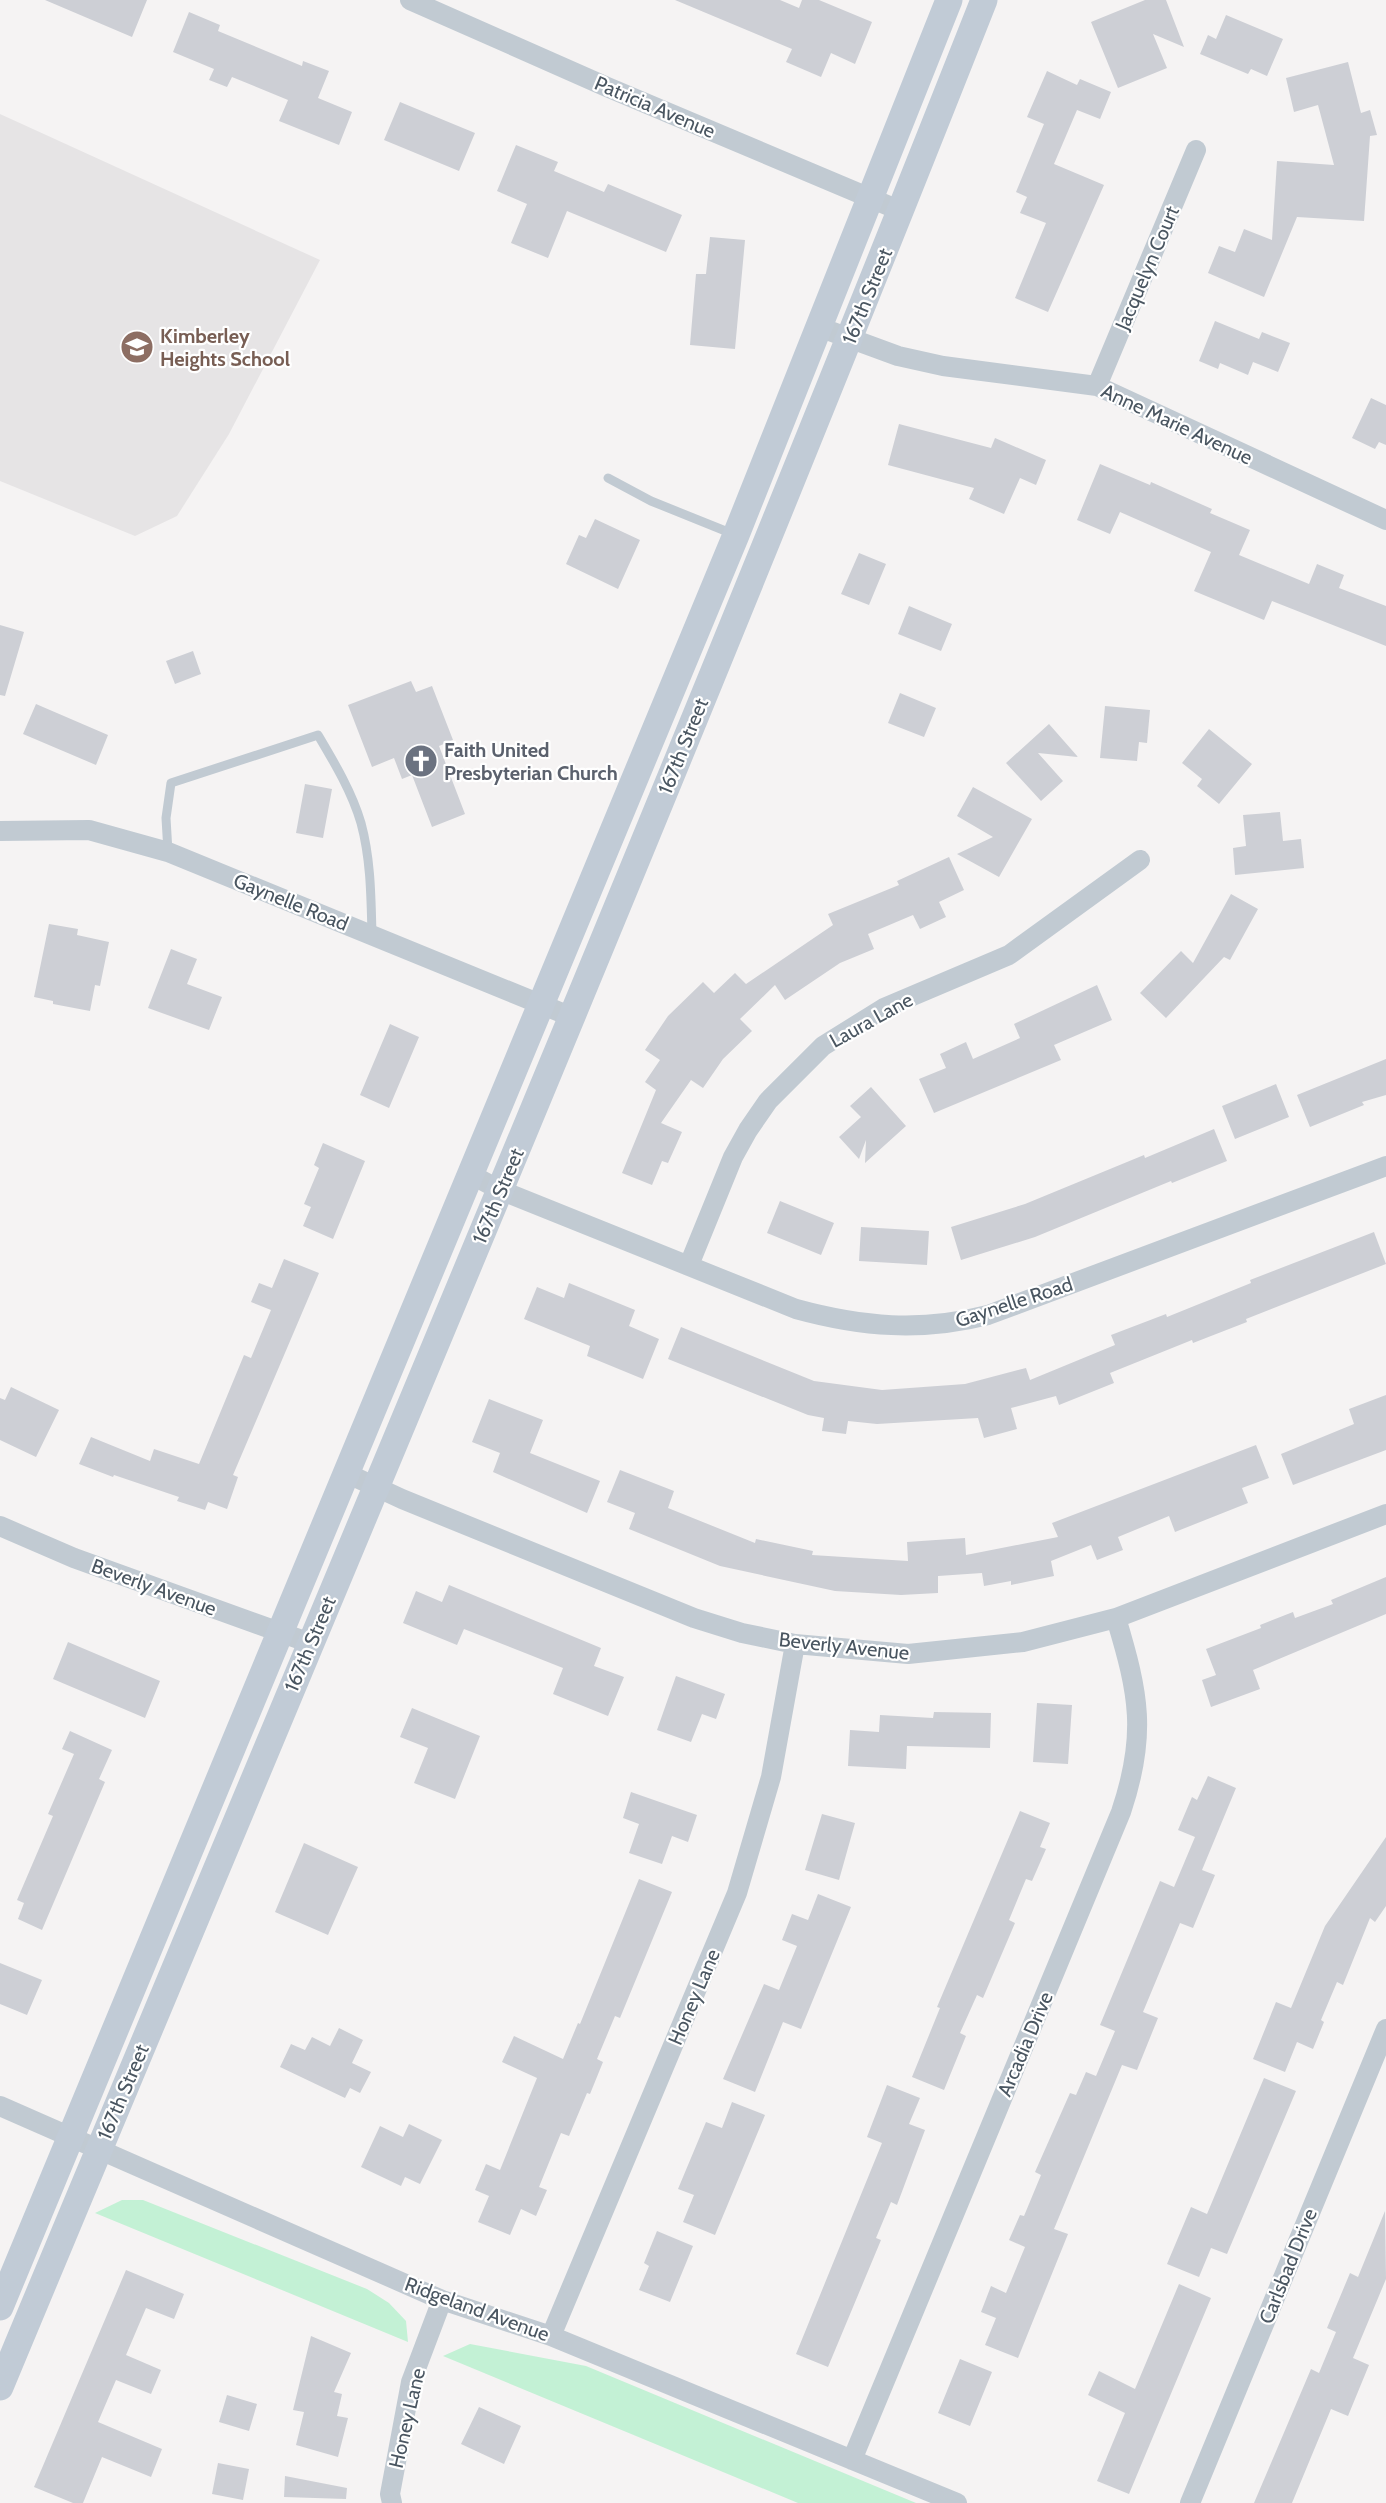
<svg xmlns="http://www.w3.org/2000/svg" width="1386" height="2503" viewBox="0 0 1386 2503" font-family="Cabin,sans-serif">
	<style>
		.education { fill: #e6e4e5 }
		.green { fill: #c3f1d5 }
		.building { fill: #cdcfd5 }
		.lines { fill: none; stroke-linecap: round; stroke-linejoin: round }
		.lane { stroke: #c1cad2; stroke-width: 9 }
		.street { stroke: #c1cad2; stroke-width: 20 }
		.secondary { stroke: #c1cbd6; stroke-width: 27 }
		.labels { text-anchor: middle; dominant-baseline: central; stroke-width: 4.5; stroke-linejoin: round; paint-order: stroke }
		.street-label { font-size: 20px; fill: #4a5661; stroke: #fff }
		.education-label { font-size: 20px; font-weight: bold; fill: #785e54; stroke: #fff; text-anchor: start }
		.worship-label { font-size: 20px; font-weight: bold; fill: #5b616d; stroke: #fff; text-anchor: start }
	</style>
	<rect width="100%" height="100%" fill="#f5f3f3"/>
	<path class="education" d="M 0,114 L 320,260 L 229,434 L 177,516 L 135,536 L 0,481 Z"/>
	<path class="green" d="M 122,2200 L 143,2200 L 367,2289 L 389,2303 L 406,2321 L 408,2342 L 95,2213 Z
		M 470,2344 L 586,2366 L 916,2503 L 798,2503 L 443,2356 Z"/>
	<path class="building" d="M 45,0 L 147,0 L 132,37 Z
		M 675,0 L 780,0 L 799,8 L 802,0 L 819,0 L 872,22 L 855,64 L 831,53 L 821,77 L 786,62 L 792,49 Z
		M 1145,0 L 1166,0 L 1184,47 L 1153,34 L 1167,68 L 1118,88 L 1091,22 Z
		M 189,12 L 220,25 L 218,31 L 302,66 L 303,61 L 329,71 L 318,98 L 352,112 L 339,145 L 279,121 L 288,100 L 232,77 L 227,87 L 209,80 L 214,69 L 173,52 Z
		M 1226,15 L 1283,39 L 1267,76 L 1251,69 L 1248,74 L 1200,54 L 1208,35 L 1216,39 Z
		M 1348,62 L 1361,113 L 1370,110 L 1377,135 L 1370,136 L 1364,221 L 1297,217 L 1264,297 L 1208,273 L 1219,246 L 1235,252 L 1244,229 L 1272,240 L 1277,161 L 1334,165 L 1318,105 L 1294,112 L 1286,78 Z
		M 1047,71 L 1077,85 L 1080,79 L 1111,92 L 1100,119 L 1077,110 L 1054,164 L 1104,185 L 1048,312 L 1015,298 L 1046,223 L 1020,213 L 1027,197 L 1016,192 L 1044,124 L 1027,117 Z
		M 400,102 L 475,133 L 459,171 L 384,140 Z
		M 516,145 L 558,162 L 554,171 L 604,192 L 608,184 L 682,215 L 666,252 L 567,211 L 548,258 L 511,243 L 527,204 L 497,191 Z
		M 710,237 L 745,240 L 735,349 L 690,345 L 696,274 L 706,274 Z
		M 1215,321 L 1259,339 L 1262,332 L 1290,343 L 1278,372 L 1253,362 L 1248,375 L 1220,363 L 1218,369 L 1199,361 Z
		M 1371,398 L 1386,405 L 1386,445 L 1379,442 L 1375,449 L 1352,438 Z
		M 899,424 L 991,448 L 995,438 L 1046,460 L 1036,485 L 1020,478 L 1004,514 L 969,499 L 974,488 L 888,465 Z
		M 1100,464 L 1150,485 L 1151,482 L 1212,509 L 1210,513 L 1250,530 L 1239,555 L 1309,584 L 1317,564 L 1344,575 L 1339,588 L 1386,606 L 1386,646 L 1272,601 L 1264,620 L 1194,591 L 1211,552 L 1120,512 L 1110,534 L 1077,520 Z
		M 595,519 L 640,540 L 618,589 L 566,564 L 579,535 L 586,538 Z
		M 859,553 L 886,564 L 869,605 L 841,594 Z
		M 909,606 L 952,624 L 941,651 L 898,634 Z
		M 0,625 L 24,632 L 5,696 L 0,695 Z
		M 193,651 L 201,674 L 175,684 L 166,661 Z
		M 411,681 L 416,692 L 432,686 L 453,740 L 439,746 L 465,814 L 432,827 L 412,775 L 402,779 L 394,758 L 372,767 L 348,705 Z
		M 900,693 L 936,708 L 924,737 L 888,723 Z
		M 36,704 L 108,735 L 96,765 L 23,734 Z
		M 1105,706 L 1150,710 L 1147,743 L 1139,742 L 1137,761 L 1100,758 Z
		M 1049,724 L 1078,757 L 1038,753 L 1063,781 L 1041,801 L 1006,763 Z
		M 1209,729 L 1252,764 L 1219,804 L 1197,786 L 1202,779 L 1182,763 Z
		M 305,784 L 332,789 L 323,838 L 296,833 Z
		M 973,787 L 1032,819 L 999,877 L 957,854 L 993,837 L 957,816 Z
		M 1280,812 L 1283,841 L 1301,839 L 1304,868 L 1235,875 L 1233,848 L 1246,846 L 1243,815 Z
		M 949,857 L 964,890 L 939,902 L 946,917 L 920,929 L 913,915 L 868,934 L 874,949 L 840,963 L 785,1000 L 775,985 L 740,1019 L 752,1031 L 723,1059 L 703,1088 L 691,1080 L 661,1123 L 682,1132 L 668,1163 L 662,1161 L 652,1185 L 622,1173 L 656,1090 L 645,1082 L 660,1060 L 645,1050 L 668,1016 L 703,982 L 714,993 L 735,973 L 746,984 L 833,925 L 828,914 L 899,885 L 897,881 Z
		M 1231,894 L 1258,909 L 1230,960 L 1224,957 L 1166,1018 L 1140,993 L 1181,951 L 1193,963 Z
		M 49,924 L 78,929 L 77,935 L 109,942 L 100,986 L 95,985 L 90,1011 L 53,1004 L 53,1001 L 34,997 Z
		M 171,949 L 197,959 L 187,984 L 222,997 L 209,1030 L 148,1008 Z
		M 1097,985 L 1112,1020 L 1054,1045 L 1061,1060 L 934,1113 L 919,1079 L 946,1068 L 940,1054 L 966,1042 L 973,1059 L 1020,1038 L 1014,1024 Z
		M 390,1024 L 419,1037 L 389,1108 L 360,1095 Z
		M 1386,1059 L 1386,1095 L 1362,1102 L 1364,1105 L 1310,1127 L 1297,1095 Z
		M 1276,1084 L 1289,1117 L 1235,1139 L 1222,1106 Z
		M 871,1087 L 906,1126 L 865,1163 L 866,1140 L 859,1159 L 839,1137 L 861,1117 L 850,1106 Z
		M 1214,1129 L 1227,1161 L 1172,1183 L 1171,1181 L 1035,1237 L 961,1260 L 951,1227 L 1025,1204 L 1144,1155 L 1145,1158 Z
		M 323,1143 L 365,1161 L 333,1239 L 303,1226 L 311,1207 L 304,1204 L 319,1168 L 314,1165 Z
		M 780,1201 L 834,1223 L 821,1255 L 767,1233 Z
		M 861,1227 L 929,1231 L 927,1265 L 859,1261 Z
		M 1374,1232 L 1386,1264 L 1246,1319 L 1247,1322 L 1193,1343 L 1192,1340 L 1110,1373 L 1114,1383 L 1059,1405 L 1056,1396 L 1011,1408 L 1017,1429 L 984,1438 L 978,1418 L 877,1424 L 848,1421 L 846,1434 L 822,1431 L 824,1418 L 808,1415 L 668,1359 L 681,1327 L 814,1381 L 882,1390 L 965,1384 L 1026,1368 L 1030,1380 L 1115,1345 L 1111,1335 L 1166,1314 L 1167,1317 L 1251,1283 L 1250,1280 Z
		M 284,1259 L 319,1273 L 233,1475 L 238,1477 L 227,1509 L 208,1502 L 205,1510 L 177,1501 L 179,1497 L 114,1475 L 113,1477 L 79,1464 L 91,1437 L 150,1461 L 154,1449 L 199,1464 L 244,1355 L 251,1358 L 271,1310 L 251,1302 L 259,1283 L 272,1288 Z
		M 569,1283 L 635,1310 L 629,1326 L 659,1339 L 643,1379 L 587,1356 L 590,1346 L 524,1319 L 537,1287 L 564,1298 Z
		M 11,1387 L 59,1410 L 36,1457 L 0,1440 L 0,1398 L 5,1400 Z
		M 1386,1395 L 1386,1450 L 1293,1485 L 1281,1454 L 1354,1424 L 1349,1409 Z
		M 489,1399 L 543,1420 L 530,1453 L 600,1481 L 587,1513 L 493,1472 L 500,1453 L 472,1442 Z
		M 1256,1445 L 1269,1478 L 1242,1488 L 1248,1503 L 1175,1532 L 1169,1516 L 1118,1537 L 1123,1550 L 1097,1560 L 1091,1545 L 1051,1561 L 1054,1576 L 1011,1585 L 1011,1581 L 984,1586 L 982,1573 L 938,1576 L 938,1593 L 901,1595 L 835,1591 L 720,1566 L 629,1529 L 635,1513 L 607,1502 L 620,1470 L 674,1491 L 668,1508 L 755,1543 L 756,1539 L 813,1551 L 812,1555 L 908,1561 L 907,1542 L 965,1538 L 966,1555 L 1058,1537 L 1052,1523 Z
		M 1386,1577 L 1386,1614 L 1253,1670 L 1260,1689 L 1211,1707 L 1202,1680 L 1216,1675 L 1206,1649 L 1261,1628 L 1260,1625 L 1293,1612 L 1295,1618 L 1333,1604 L 1331,1600 Z
		M 449,1585 L 601,1648 L 594,1666 L 624,1677 L 608,1716 L 553,1694 L 563,1668 L 464,1629 L 457,1645 L 403,1623 L 416,1591 L 442,1602 Z
		M 68,1642 L 160,1681 L 145,1718 L 53,1679 Z
		M 676,1676 L 725,1694 L 716,1719 L 702,1714 L 691,1742 L 657,1730 Z
		M 1037,1703 L 1072,1705 L 1068,1764 L 1033,1762 Z
		M 412,1708 L 480,1736 L 455,1799 L 414,1783 L 428,1748 L 400,1737 Z
		M 934,1712 L 991,1713 L 990,1748 L 907,1746 L 906,1769 L 848,1766 L 850,1730 L 879,1732 L 880,1715 L 933,1718 Z
		M 70,1731 L 112,1750 L 99,1779 L 105,1782 L 42,1930 L 18,1919 L 24,1903 L 17,1900 L 53,1816 L 48,1814 L 74,1754 L 62,1749 Z
		M 1208,1776 L 1236,1788 L 1202,1870 L 1215,1875 L 1193,1928 L 1180,1923 L 1143,2012 L 1158,2018 L 1137,2070 L 1122,2065 L 1054,2229 L 1068,2234 L 1018,2358 L 985,2345 L 996,2318 L 981,2312 L 991,2286 L 1006,2293 L 1025,2247 L 1009,2240 L 1020,2215 L 1024,2216 L 1041,2175 L 1035,2172 L 1070,2093 L 1076,2095 L 1086,2072 L 1096,2076 L 1115,2031 L 1100,2025 L 1160,1881 L 1174,1887 L 1195,1837 L 1178,1830 L 1192,1797 L 1197,1800 Z
		M 631,1792 L 697,1815 L 688,1842 L 672,1836 L 662,1864 L 629,1853 L 639,1824 L 623,1818 Z
		M 1020,1811 L 1050,1823 L 1040,1847 L 1046,1849 L 1032,1881 L 1026,1879 L 1009,1920 L 1015,1923 L 983,1998 L 977,1995 L 960,2033 L 966,2036 L 944,2090 L 912,2077 L 940,2008 L 937,2007 Z
		M 822,1814 L 855,1823 L 839,1880 L 805,1870 Z
		M 1386,1837 L 1386,1906 L 1375,1922 L 1370,1918 L 1343,1985 L 1337,1982 L 1321,2020 L 1324,2022 L 1313,2049 L 1297,2042 L 1285,2072 L 1253,2059 L 1276,2002 L 1291,2008 L 1325,1926 Z
		M 304,1843 L 358,1867 L 328,1935 L 275,1912 Z
		M 639,1879 L 672,1892 L 620,2018 L 615,2016 L 597,2059 L 603,2062 L 590,2094 L 587,2093 L 569,2136 L 561,2133 L 539,2187 L 547,2190 L 536,2216 L 521,2209 L 510,2235 L 478,2222 L 489,2196 L 475,2190 L 486,2164 L 500,2170 L 537,2078 L 502,2062 L 514,2036 L 563,2059 L 578,2023 L 580,2024 Z
		M 818,1894 L 851,1907 L 801,2029 L 783,2022 L 755,2092 L 723,2079 L 764,1984 L 779,1990 L 797,1946 L 782,1940 L 792,1914 L 808,1920 Z
		M 0,1963 L 42,1980 L 27,2015 L 0,2004 Z
		M 339,2028 L 363,2040 L 352,2063 L 371,2072 L 360,2093 L 350,2088 L 345,2098 L 280,2067 L 291,2044 L 305,2050 L 312,2037 L 330,2046 Z
		M 1264,2078 L 1296,2091 L 1227,2254 L 1211,2248 L 1199,2277 L 1167,2264 L 1191,2207 L 1207,2214 Z
		M 887,2085 L 920,2098 L 909,2124 L 925,2130 L 897,2205 L 891,2202 L 876,2238 L 881,2240 L 828,2367 L 796,2354 L 882,2143 L 867,2137 Z
		M 732,2102 L 765,2115 L 715,2235 L 683,2222 L 694,2195 L 678,2189 L 706,2122 L 722,2128 Z
		M 409,2124 L 442,2140 L 420,2184 L 405,2177 L 401,2186 L 361,2167 L 380,2126 L 403,2137 Z
		M 1385,2211 L 1386,2279 L 1353,2358 L 1369,2365 L 1348,2416 L 1331,2409 L 1292,2503 L 1254,2503 L 1311,2369 L 1319,2373 L 1336,2332 L 1327,2328 L 1350,2273 L 1358,2277 Z
		M 657,2231 L 693,2246 L 670,2302 L 639,2290 L 649,2266 L 644,2263 Z
		M 126,2270 L 184,2294 L 174,2319 L 146,2308 L 126,2355 L 161,2370 L 151,2394 L 116,2380 L 98,2422 L 162,2449 L 151,2477 L 102,2457 L 83,2503 L 73,2503 L 34,2487 Z
		M 1179,2284 L 1211,2298 L 1129,2494 L 1097,2481 L 1125,2413 L 1088,2395 L 1099,2371 L 1135,2389 Z
		M 311,2336 L 351,2353 L 334,2392 L 342,2394 L 337,2416 L 348,2418 L 338,2457 L 296,2445 L 304,2412 L 293,2410 Z
		M 960,2359 L 992,2372 L 970,2426 L 938,2413 Z
		M 227,2395 L 257,2404 L 249,2431 L 219,2422 Z
		M 479,2407 L 521,2426 L 504,2464 L 461,2444 Z
		M 218,2463 L 249,2469 L 243,2500 L 212,2494 Z
		M 285,2476 L 347,2488 L 346,2499 L 284,2497 Z"/>
	<g class="lines">
		<path class="lane" d="M 608,478 L 651,501 L 733,534
			M 168,852 L 166,818 L 171,783 L 318,735 C 334,762 352,792 361,823 C 371,860 371,898 372,935"/>
		<path class="street" d="M 410,0 L 607,87 L 901,211
			M 819,327 L 898,356 L 943,366 L 1097,386 L 1386,520
			M 1097,386 L 1196,150
			M 0,831 L 89,830 L 168,852 L 572,1017
			M 470,1174 L 500,1190 L 796,1309 C 862,1327 921,1332 988,1315 L 1386,1166
			M 689,1265 L 733,1157 L 748,1130 L 768,1101 L 823,1046 L 884,1008 L 1009,955 L 1140,860
			M 346,1473 L 402,1499 L 694,1618 L 742,1633 L 795,1644 L 908,1654 L 1023,1642 L 1116,1618 L 1386,1514
			M 0,1526 L 74,1558 L 310,1643
			M 0,2106 L 442,2300 L 551,2336 L 957,2503
			M 551,2336 L 737,1893 L 771,1777 L 795,1644
			M 852,2460 L 1121,1812 C 1147,1735 1139,1694 1116,1618
			M 392,2503 L 390,2494 L 411,2382 L 442,2300
			M 1190,2503 L 1386,2029"/>
		<path class="secondary" d="M 0,2307 L 736,535 L 949,0
			M 0,2387 C 331,1593 668,800 984,0"/>
	</g>
	<defs>
		<symbol id="school-disc" viewBox="-11 -11 22 22"><circle r="9.5" fill="#8d6e63" stroke="#fff"/><path d="M0-5L7-2L0 1L-7-2ZM-4 1L0 2.5L4 1V4Q0 6-4 4Z" fill="#fff"/></symbol>
		<symbol id="church-disc" viewBox="-11 -11 22 22"><circle r="9.5" fill="#6b7280" stroke="#fff"/><path d="M-1.2-6h2.4v3.5h3.3v2.4h-3.3V6h-2.4V-.1h-3.3v-2.4h3.3Z" fill="#fff"/></symbol>
	</defs>
	<g fill-rule="evenodd">
		<use href="#school-disc" x="118" y="328" width="38" height="38"/>
		<use href="#church-disc" x="402" y="742" width="38" height="38"/>
	</g>
	<g class="labels">
		<g class="street-label">
			<text transform="translate(655 107) rotate(23)">Patricia Avenue</text>
			<text transform="translate(1147 268) rotate(-67)">Jacquelyn Court</text>
			<text transform="translate(867 296) rotate(-68)">167th Street</text>
			<text transform="translate(1177 424) rotate(25)">Anne Marie Avenue</text>
			<text transform="translate(683 746) rotate(-68)">167th Street</text>
			<text transform="translate(291 902) rotate(22)">Gaynelle Road</text>
			<text transform="translate(871 1020) rotate(-29)">Laura Lane</text>
			<text transform="translate(498 1196) rotate(-67)">167th Street</text>
			<text transform="translate(1014 1302) rotate(-18)">Gaynelle Road</text>
			<text transform="translate(154 1587) rotate(20)">Beverly Avenue</text>
			<text transform="translate(310 1644) rotate(-67)">167th Street</text>
			<text transform="translate(844 1646) rotate(6)">Beverly Avenue</text>
			<text transform="translate(694 1997) rotate(-67)">Honey Lane</text>
			<text transform="translate(1025 2044) rotate(-67)">Arcadia Drive</text>
			<text transform="translate(123 2092) rotate(-67)">167th Street</text>
			<text transform="translate(1288 2266) rotate(-68)">Carlsbad Drive</text>
			<text transform="translate(477 2309) rotate(20)">Ridgeland Avenue</text>
			<text transform="translate(407 2418) rotate(-77)">Honey Lane</text>
		</g>
		<g class="education-label">
			<text x="160" y="336">Kimberley<tspan x="160" dy="23">Heights School</tspan></text>
		</g>
		<g class="worship-label">
			<text x="444" y="750">Faith United<tspan x="444" dy="23">Presbyterian Church</tspan></text>
		</g>
	</g>
</svg>
